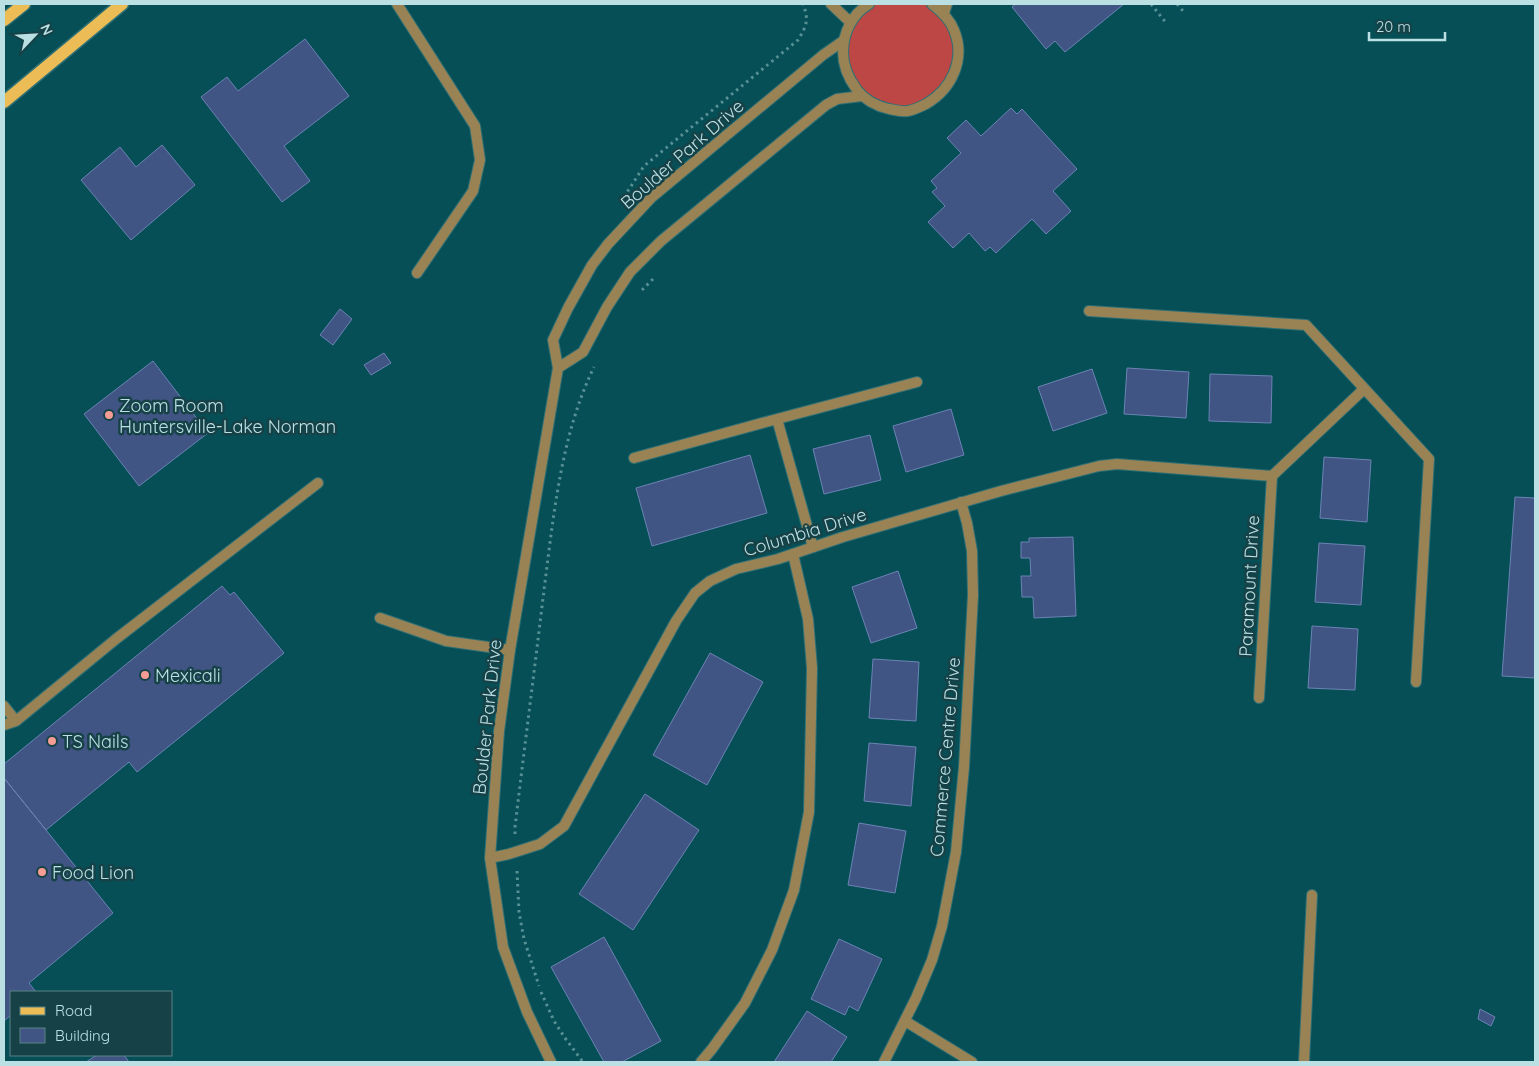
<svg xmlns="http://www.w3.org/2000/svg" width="1539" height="1066" viewBox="0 0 1539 1066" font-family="Quicksand,sans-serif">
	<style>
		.forest { fill: #bd4744 }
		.building { fill: #405583; stroke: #6b83b4 }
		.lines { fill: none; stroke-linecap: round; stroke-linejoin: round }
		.lane-casing { stroke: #2e6f75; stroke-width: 12 }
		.street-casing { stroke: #2e6f75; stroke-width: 12 }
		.primary-casing { stroke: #2e6f75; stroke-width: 15 }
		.path { stroke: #579095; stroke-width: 3; stroke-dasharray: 2.5 4; stroke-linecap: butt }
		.lane { stroke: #998355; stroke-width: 10 }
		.street { stroke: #998355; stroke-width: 10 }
		.primary { stroke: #ecbd57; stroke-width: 12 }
		.poi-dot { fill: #f59c95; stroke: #164247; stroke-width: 2 }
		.labels { text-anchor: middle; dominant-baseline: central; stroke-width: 5; stroke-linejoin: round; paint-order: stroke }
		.street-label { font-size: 18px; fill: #bae0e4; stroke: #164247 }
		.poi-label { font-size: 18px; fill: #bae0e4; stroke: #164247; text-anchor: start }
	</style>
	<rect width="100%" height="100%" fill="#074f56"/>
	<path class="forest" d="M 869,4 L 932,4 L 944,13 L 958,46 L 950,83 L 919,108 L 879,107 L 849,80 L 843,41 Z"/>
	<path class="building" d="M 1016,4 L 1124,4 L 1065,52 L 1055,41 L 1046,49 L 1012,7 Z
		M 305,39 L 349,96 L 284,146 L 310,181 L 282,202 L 201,97 L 227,77 L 238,91 Z
		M 1011,108 L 1017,114 L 1022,109 L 1077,169 L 1053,191 L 1071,211 L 1046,234 L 1032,219 L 996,253 L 990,247 L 985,251 L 969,233 L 953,248 L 928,222 L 945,206 L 932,192 L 937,188 L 931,181 L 961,153 L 947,138 L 966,120 L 981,136 Z
		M 162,145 L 195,185 L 131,240 L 81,180 L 120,147 L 136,167 Z
		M 340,309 L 352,319 L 333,345 L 320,335 Z
		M 384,353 L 391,363 L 371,375 L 364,365 Z
		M 153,361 L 208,433 L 139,486 L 84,414 Z
		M 1127,368 L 1189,372 L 1186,418 L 1124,414 Z
		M 1092,369 L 1107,413 L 1053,431 L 1038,387 Z
		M 1210,374 L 1272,376 L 1271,423 L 1209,421 Z
		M 951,409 L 964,455 L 906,472 L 893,426 Z
		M 870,435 L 881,480 L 824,494 L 813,449 Z
		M 750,455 L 767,513 L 652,546 L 636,488 Z
		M 1324,457 L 1371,460 L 1367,522 L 1320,518 Z
		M 1515,497 L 1535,498 L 1535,678 L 1502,676 Z
		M 1073,537 L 1076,616 L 1034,618 L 1033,597 L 1022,597 L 1021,576 L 1031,576 L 1030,558 L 1021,558 L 1021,542 L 1029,542 L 1029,538 Z
		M 1319,543 L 1365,546 L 1361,605 L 1315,602 Z
		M 898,571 L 917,628 L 871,643 L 852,587 Z
		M 222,586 L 230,595 L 234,592 L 284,653 L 137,772 L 129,762 L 46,830 L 4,778 L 4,764 Z
		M 1312,626 L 1358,629 L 1355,690 L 1308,688 Z
		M 710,653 L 763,682 L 707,785 L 653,755 Z
		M 873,659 L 919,662 L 916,721 L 869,718 Z
		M 869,743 L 916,747 L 911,806 L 864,801 Z
		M 4,778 L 113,913 L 29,983 L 36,992 L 11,992 L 11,1015 L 4,1021 Z
		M 645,794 L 699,830 L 633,930 L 579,894 Z
		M 859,823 L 906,831 L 895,893 L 848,885 Z
		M 604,937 L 661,1041 L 622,1062 L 604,1062 L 551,967 Z
		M 839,939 L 882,959 L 858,1011 L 849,1006 L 845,1015 L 811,999 Z
		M 1480,1009 L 1495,1017 L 1491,1026 L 1478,1019 Z
		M 807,1011 L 847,1037 L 831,1062 L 774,1062 Z
		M 97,1055 L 124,1055 L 129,1062 L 86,1062 Z"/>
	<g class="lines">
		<defs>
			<path id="lane" d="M 397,4 L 475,126 L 480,160 L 473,191 L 417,273
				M 1089,311 L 1306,325 L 1429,459 L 1416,682
				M 777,419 L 917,382
				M 634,458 L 777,419 L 813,547
				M 1272,476 L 1364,389
				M 380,618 L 446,641 L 510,650
				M 4,706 L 16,721
				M 4,725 L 16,721 L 116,639 L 318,483
				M 905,1021 L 972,1062
				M 701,1062 L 712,1049 L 745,1003 L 772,950 L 794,890 L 809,812 L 812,668 L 808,619 L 793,554
				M 1304,1062 L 1312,895"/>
			<path id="street" d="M 831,4 L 850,22
				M 869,4 C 852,14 843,33 843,52 C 843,67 848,78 857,90 C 865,100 876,106 889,109 C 895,110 902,112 908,111 C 914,110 920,107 926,104 C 952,89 966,59 954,30 C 950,19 941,11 932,4
				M 944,13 L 947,4
				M 558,368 L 583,352 L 607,307 L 630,272 L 661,241 L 826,105 L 837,99 L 862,96
				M 490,858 L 509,854 L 540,844 L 564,826 L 676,621 L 695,593 L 710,581 L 736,569 L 778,559 L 843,537 L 1001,491 L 1099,466 L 1117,464 L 1272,476 L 1259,698
				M 551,1062 L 527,1012 L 503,947 L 490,858 L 499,731 L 510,650 L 558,368 L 553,340 L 568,308 L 592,265 L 608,244 L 651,198 L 823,55 L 843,41
				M 884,1062 L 916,998 L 932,960 L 942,926 L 956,852 L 964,767 L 973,595 L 972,551 L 967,523 L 961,502"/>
			<path id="primary" d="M 4,20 L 24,4
				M 4,102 L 122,4"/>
		</defs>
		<use href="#lane" class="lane-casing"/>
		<use href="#street" class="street-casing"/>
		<use href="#primary" class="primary-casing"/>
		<path class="path" d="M 1151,4 L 1167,24
			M 1177,4 L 1183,11
			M 624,197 L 644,166 L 798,40 C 807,25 809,20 803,4
			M 642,290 L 654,278
			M 515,834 L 515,827 C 524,751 534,674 543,598 C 553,521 560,437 594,367
			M 517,871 L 519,912 L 524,939 L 539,986
			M 541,992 L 554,1021 L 565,1038 L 583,1062"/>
		<use href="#lane" class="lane"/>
		<use href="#street" class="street"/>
		<use href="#primary" class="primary"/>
	</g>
	<g class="poi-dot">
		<circle cx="109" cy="415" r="5"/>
		<circle cx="145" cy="675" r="5"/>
		<circle cx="52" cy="741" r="5"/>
		<circle cx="42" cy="872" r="5"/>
	</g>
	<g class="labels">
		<g class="street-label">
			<text transform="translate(682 154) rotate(-41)">Boulder Park Drive</text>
			<text transform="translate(805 532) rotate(-17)">Columbia Drive</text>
			<text transform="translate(1249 586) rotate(-87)">Paramount Drive</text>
			<text transform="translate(487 717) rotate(-84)">Boulder Park Drive</text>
			<text transform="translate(945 757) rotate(-85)">Commerce Centre Drive</text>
		</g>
		<g class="poi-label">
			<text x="119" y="405">Zoom Room<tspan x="119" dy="21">Huntersville-Lake Norman</tspan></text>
			<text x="155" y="675">Mexicali</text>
			<text x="62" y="741">TS Nails</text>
			<text x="52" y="872">Food Lion</text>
		</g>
	</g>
	<rect width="1539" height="1066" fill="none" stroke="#bae0e4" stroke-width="10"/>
	<rect x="10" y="991" width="162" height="65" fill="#164247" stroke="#588186"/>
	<rect x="20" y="1007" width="25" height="8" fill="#ecbd57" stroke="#588186"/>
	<text x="55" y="1016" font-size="15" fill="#bae0e4">Road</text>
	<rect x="20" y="1028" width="25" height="15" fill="#405583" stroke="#588186"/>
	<text x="55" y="1041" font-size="15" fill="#bae0e4">Building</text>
	<g transform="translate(35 35) rotate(65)" stroke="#164247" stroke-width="4" paint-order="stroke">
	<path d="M0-4L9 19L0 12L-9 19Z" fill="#bae0e4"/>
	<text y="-8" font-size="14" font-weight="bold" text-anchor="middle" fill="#bae0e4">N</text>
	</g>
	<path d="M1369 32v8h76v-8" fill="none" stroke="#bae0e4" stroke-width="2.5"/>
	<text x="1376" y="32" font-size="15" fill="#bae0e4" stroke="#164247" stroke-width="4" paint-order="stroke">20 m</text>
</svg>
